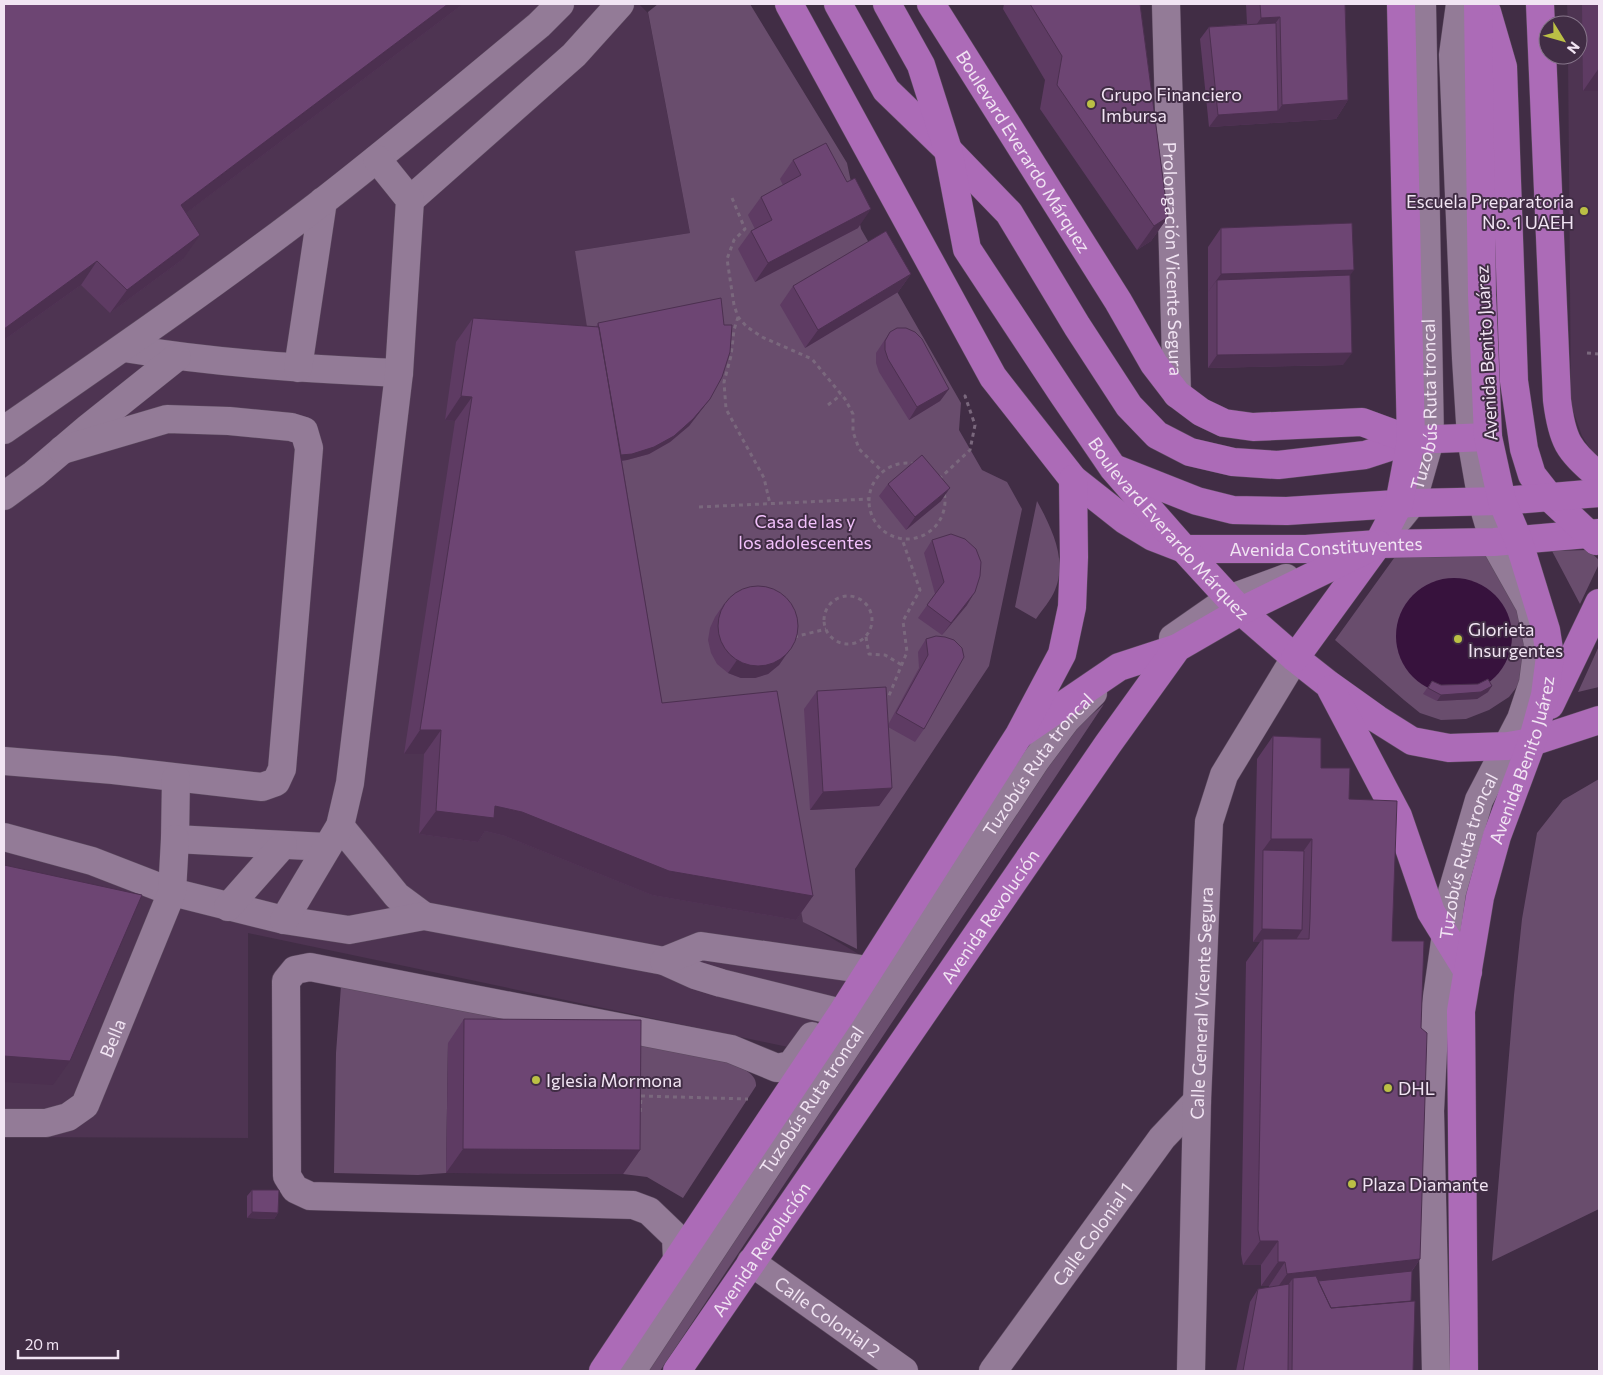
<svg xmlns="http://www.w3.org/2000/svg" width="1603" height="1375" viewBox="0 0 1603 1375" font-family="Commissioner,sans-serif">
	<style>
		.built { fill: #4e3452 }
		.green { fill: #694d6d }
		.water { fill: #37123d }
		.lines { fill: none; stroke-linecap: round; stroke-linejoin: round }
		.minor-casing { stroke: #5c4a5f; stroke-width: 29 }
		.major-casing { stroke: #5c4a5f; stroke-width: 29 }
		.path { stroke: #7a687d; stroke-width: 3; stroke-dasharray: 4 4; stroke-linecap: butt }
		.minor { stroke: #937b97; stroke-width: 28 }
		.major { stroke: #ac6bb7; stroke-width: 28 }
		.wall { fill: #5e3b63 }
		.shaded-wall { fill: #4c3050 }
		.building { fill: #6d4573; stroke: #4c3050 }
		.poi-dot { fill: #bbc045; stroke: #412d45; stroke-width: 2 }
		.labels { text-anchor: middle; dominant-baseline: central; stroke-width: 4; stroke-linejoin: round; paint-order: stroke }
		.poi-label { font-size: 18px; fill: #f1e4f3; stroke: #412d45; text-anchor: start }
		.street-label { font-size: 18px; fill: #f1e4f3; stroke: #412d45 }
		.park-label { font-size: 18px; fill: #f2c1fb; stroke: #412d45 }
	</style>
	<rect width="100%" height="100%" fill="#412d45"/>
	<path class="built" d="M 4,4 L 639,4 L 648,13 L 690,233 L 575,251 L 765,711 L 803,921 L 867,959 L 807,1051 L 248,933 L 248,1138 L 4,1137 Z
		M 1567,4 L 1599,4 L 1599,458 L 1591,450 L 1582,436 L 1571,405 L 1568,55 L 1578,55 L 1578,25 L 1568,25 Z"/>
	<path class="green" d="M 658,4 L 750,4 L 847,163 L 861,229 L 961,403 L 959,430 L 982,470 L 1007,482 L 1022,509 L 989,666 L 855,869 L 857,949 L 803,922 L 765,711 L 650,725 L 575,251 L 690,233 L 648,12 Z
		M 1037,501 C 1051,527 1068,560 1055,590 C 1051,600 1042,610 1036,619 L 1015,607 Z
		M 1588,550 L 1599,560 L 1599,564 L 1580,604 L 1552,551 Z
		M 1495,553 L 1527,610 L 1526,675 L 1509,697 L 1489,710 L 1466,719 L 1441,720 L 1420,713 L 1404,700 L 1335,640 L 1397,554 Z
		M 1599,646 L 1599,687 L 1578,692 Z
		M 1104,704 L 660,1371 L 638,1371 L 1049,752 Z
		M 1599,779 L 1599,1209 L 1492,1261 L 1514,995 L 1522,919 L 1537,833 L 1563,800 Z
		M 341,986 L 728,1062 C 738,1067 757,1072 756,1086 L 683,1198 L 647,1177 L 623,1174 L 624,1044 L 448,1043 L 446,1173 L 418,1175 L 334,1173 L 336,1053 Z"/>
	<path class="water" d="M1396 636a58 58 0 1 1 116 0a58 58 0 1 1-116 0Z"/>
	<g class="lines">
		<defs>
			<g id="minor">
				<path id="s1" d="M 1166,4 L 1177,394"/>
				<path d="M 410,200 L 574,55 L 620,4"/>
				<path d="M 124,348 C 215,363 306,369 399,373"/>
				<path d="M 298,368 L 323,201"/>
				<path d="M 4,430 C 112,355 221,280 326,199 C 398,143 468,84 539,25 L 560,4"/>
				<path d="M 4,496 L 34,474 L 88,428 L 177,357"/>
				<path id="s2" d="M 1399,519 L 1412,503 L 1430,440 L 1422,4"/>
				<path d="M 1173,638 L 1229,599 L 1286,578"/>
				<path d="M 4,761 L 113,770 L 262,787 L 276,782 L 282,769 L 309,448 L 304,431 L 291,427 L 229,421 L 167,419 L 62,450"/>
				<path d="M 176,778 L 175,839 L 327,847"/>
				<path d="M 340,826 L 397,896 L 424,916"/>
				<path d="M 4,837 L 92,861 L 172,892 L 284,920 L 349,930 L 424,916 L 664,961 L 695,975 L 721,983 L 842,1013"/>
				<path d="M 228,907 L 283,845"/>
				<path d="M 284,920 L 340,826 L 350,783 L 399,373 L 410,200 L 377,159"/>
				<path d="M 664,961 L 701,946 L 868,970"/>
				<path id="s3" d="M 4,1123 L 46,1123 L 68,1117 L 85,1105 L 172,892 L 175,839"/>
				<path d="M 677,1259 L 676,1237 L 649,1211 L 633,1205 L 310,1196 L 295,1189 L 287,1176 L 286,981 L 295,970 L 310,967 L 731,1049 L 777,1068 L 791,1065 L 812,1036"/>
				<path id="s4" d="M 751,1262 L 904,1371"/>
				<path id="s5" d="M 632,1371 L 1036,760 L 1066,720 L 1093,693"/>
				<path id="s6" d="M 993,1371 L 1162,1138 L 1197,1101"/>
				<path id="s7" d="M 1191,1371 L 1197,1101 L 1209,822 L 1224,775 L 1295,658"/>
				<path id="s8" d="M 1436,1371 L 1430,1111 L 1435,1011 L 1452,892 L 1479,800 L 1521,719 L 1533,683 L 1538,644 L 1530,606 L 1494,542 L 1482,501 L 1471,438 L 1466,358 L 1453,55 L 1460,4"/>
			</g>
			<g id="major">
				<path id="s9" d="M 789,4 L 993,377 L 1073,479 L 1125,520 L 1153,537 L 1184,549 L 1306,549 L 1378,544 L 1494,542 L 1599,533"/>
				<path d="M 838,4 L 886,90 L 948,150 L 1009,213 L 1077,326 L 1129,406 L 1157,435 L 1190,452 L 1233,462 L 1278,465 L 1365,455 L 1411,440 L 1488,437"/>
				<path id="s10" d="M 887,4 L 921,65 L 948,150 L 967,249 L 1062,393 L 1113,468 L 1184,549 L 1241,611 L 1295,658 L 1328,684 L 1377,719 L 1412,741 L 1449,748 L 1508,746 L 1532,742 L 1599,720"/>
				<path id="s11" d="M 931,4 L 1118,301 L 1154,364 L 1177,394 L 1201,412 L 1224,423 L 1253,427 L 1362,422 L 1411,440"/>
				<path d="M 1540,4 L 1557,400 C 1562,440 1568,451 1599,476"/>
				<path d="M 1487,12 L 1503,67 L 1514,381 L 1524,449 L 1532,475 L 1550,498 L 1596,541"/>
				<path d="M 1116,469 L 1197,501 L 1233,510 L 1287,511 L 1412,503 L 1502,501 L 1599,493"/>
				<path d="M 1295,658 L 1378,544 L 1399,504 L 1411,440 L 1401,4"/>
				<path d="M 1331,689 L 1398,816 L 1431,912 L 1468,972"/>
				<path d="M 1550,705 L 1599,603"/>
				<path d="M 1022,733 L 1119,667 L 1177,648"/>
				<path d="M 603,1371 L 842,1013 L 1019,735 L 1062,654 L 1072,607 L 1074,557 L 1073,479"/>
				<path id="s12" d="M 677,1371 L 1108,744 L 1177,648 L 1241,611 L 1378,544"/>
				<path id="s13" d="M 1464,1371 L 1461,1011 L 1480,897 L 1497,836 L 1532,742 L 1545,695 L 1550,656 L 1546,630 L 1518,539 L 1502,501 L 1488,437 L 1482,295 L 1478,4"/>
			</g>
		</defs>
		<use href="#minor" class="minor-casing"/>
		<use href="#major" class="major-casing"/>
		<path class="path" d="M 732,198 L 745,229 L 734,240 L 727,259 L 734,305 L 738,317 L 747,327 L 762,337 L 812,359 L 845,399 L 853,414 L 853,432 L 859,449 L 882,471
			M 738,317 L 734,330 L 731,356 L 724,382 L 726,409 L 764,478 L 770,504
			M 1587,353 L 1599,354
			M 828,405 L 841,395
			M869 501a38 38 0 1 1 76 0a38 38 0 1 1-76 0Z
			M 939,479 L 970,450 L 975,425 L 965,396 L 967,394
			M 699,507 L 869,499
			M824 620a24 24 0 1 1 48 0a24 24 0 1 1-48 0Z
			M 794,637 L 826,629
			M 866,637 L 869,654 L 885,655 L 902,665
			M 883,698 L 888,698 L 907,652 L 903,621 L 920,590 L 902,539
			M 636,1116 L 640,1116 L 641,1096 L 748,1099"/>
		<use href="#minor" class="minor"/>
		<use href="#major" class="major"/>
	</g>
	<path class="wall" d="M 4,4 L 463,4 L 186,213 L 183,259 L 110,313 L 81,285 L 4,340 Z
		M 1004,4 L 1140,4 L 1168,217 L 1151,241 L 1137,250 L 1040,109 L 1045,80 L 1003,9 Z
		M 1246,4 L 1345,4 L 1348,100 L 1336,119 L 1209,127 L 1200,39 L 1209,27 L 1247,24 Z
		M 1582,4 L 1599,4 L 1599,91 L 1583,91 Z
		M 793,160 L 858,228 L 755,282 L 738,249 L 751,231 L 755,229 L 748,215 L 761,197 L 783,185 L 780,179 Z
		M 1221,228 L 1350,275 L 1343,365 L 1208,368 L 1208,247 Z
		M 911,274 L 898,292 L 805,348 L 780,305 L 793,286 Z
		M 473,318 L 596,327 L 598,323 L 705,405 L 689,426 L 670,442 L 649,454 L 627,460 L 622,461 L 662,703 L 813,896 L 796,920 L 652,895 L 505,836 L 485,831 L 478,842 L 419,834 L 424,754 L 404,754 L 455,421 L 445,420 L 456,342 Z
		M 890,332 L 949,389 L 940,401 L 909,420 L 879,372 L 876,363 L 876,353 Z
		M 888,484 L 941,501 L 906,530 L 879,496 Z
		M 932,540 L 967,605 L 942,635 L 918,618 L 935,594 L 924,553 Z
		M 724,604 L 788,652 L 779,665 L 768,674 L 755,678 L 741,678 L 728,673 L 717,664 L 711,653 L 708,640 L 710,628 L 715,617 Z
		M 936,636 L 924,729 L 915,742 L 888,727 L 892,788 L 879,806 L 810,810 L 804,709 L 817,691 L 888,725 L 919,668 L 918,652 L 926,639 Z
		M 1432,681 L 1441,685 L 1488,692 L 1477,699 L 1437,701 L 1423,694 Z
		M 1273,736 L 1321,768 L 1349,799 L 1392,941 L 1421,1028 L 1420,1259 L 1412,1271 L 1411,1301 L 1413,1371 L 1236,1371 L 1250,1302 L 1258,1289 L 1269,1287 L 1269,1286 L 1261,1286 L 1261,1265 L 1243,1265 L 1241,1254 L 1246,962 L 1260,942 L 1253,942 L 1257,759 Z
		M 464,1019 L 640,1150 L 623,1174 L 446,1173 L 448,1043 Z
		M 252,1190 L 278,1213 L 274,1219 L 247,1218 L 247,1196 Z"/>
	<path class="shaded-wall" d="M 448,4 L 463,4 L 165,229 L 181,205 Z
		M 1280,17 L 1267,35 L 1248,37 L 1261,18 Z
		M 1599,68 L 1599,91 L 1583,91 Z
		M 1348,100 L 1336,119 L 1209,127 L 1218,115 L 1278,111 L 1282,105 Z
		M 871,209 L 858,228 L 755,282 L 768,263 Z
		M 1168,217 L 1151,241 L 1137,250 L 1154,226 Z
		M 200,235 L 183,259 L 110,313 L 127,290 Z
		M 97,261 L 81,285 L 4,340 L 4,329 Z
		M 1354,270 L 1341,288 L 1217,280 L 1208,292 L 1221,274 Z
		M 911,274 L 898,292 L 805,348 L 818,330 Z
		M 1352,353 L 1343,365 L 1208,368 L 1217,355 Z
		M 949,389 L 940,401 L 909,420 L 917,407 Z
		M 461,396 L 472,397 L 455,421 L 445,420 Z
		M 710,399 L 689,426 L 670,442 L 649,454 L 627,460 L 611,462 L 616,456 Z
		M 950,488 L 941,501 L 906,530 L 915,517 Z
		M 975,592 L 967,605 L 942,635 L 951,623 Z
		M 788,652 L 779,665 L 768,674 L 755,678 L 741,678 L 728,673 L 737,660 Z
		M 1492,686 L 1488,692 L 1477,699 L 1437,701 L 1441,695 Z
		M 420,730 L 441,730 L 424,754 L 404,754 Z
		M 892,788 L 879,806 L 810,810 L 823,792 Z
		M 495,806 L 522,812 L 813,896 L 796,920 L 652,895 L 505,836 L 485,831 L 478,842 L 419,834 L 436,811 Z
		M 1271,839 L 1312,839 L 1295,863 L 1263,850 Z
		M 1262,929 L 1302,930 L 1294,943 L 1263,939 L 1260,942 L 1253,942 Z
		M 4,1056 L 70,1061 L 53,1085 L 4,1082 Z
		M 463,1149 L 640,1150 L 623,1174 L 446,1173 Z
		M 252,1212 L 278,1213 L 274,1219 L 247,1218 Z
		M 1260,1241 L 1278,1241 L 1261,1265 L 1243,1265 Z
		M 1420,1259 L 1403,1283 L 1317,1293 L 1293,1278 L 1280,1297 L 1270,1298 L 1287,1274 Z
		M 1278,1262 L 1285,1262 L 1269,1286 L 1261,1286 Z"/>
	<path class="building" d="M 4,4 L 448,4 L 181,205 L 200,235 L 127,290 L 97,261 L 4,329 Z
		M 1030,4 L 1140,4 L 1168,217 L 1154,226 L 1057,85 L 1062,56 Z
		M 1260,4 L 1345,4 L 1348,100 L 1282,105 L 1280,17 L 1261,18 Z
		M 1276,23 L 1278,111 L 1218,115 L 1209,27 Z
		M 826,143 L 847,182 L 855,178 L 871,209 L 768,263 L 751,231 L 772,220 L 761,197 L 801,175 L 793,160 Z
		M 1352,223 L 1354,270 L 1221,274 L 1221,228 Z
		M 886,231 L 911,274 L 818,330 L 793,286 Z
		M 1350,275 L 1352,353 L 1217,355 L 1217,280 Z
		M 721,298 L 724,325 L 732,325 L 730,352 L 722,377 L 710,399 L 693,419 L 674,436 L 654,447 L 632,454 L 621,455 L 598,323 Z
		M 473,318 L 599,327 L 662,703 L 777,691 L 813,896 L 669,871 L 522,812 L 495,806 L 494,818 L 436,811 L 441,730 L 420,730 L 472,397 L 461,396 Z
		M 897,328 L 906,328 L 915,332 L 922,339 L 949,389 L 917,407 L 888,359 L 885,350 L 885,341 L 890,332 Z
		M 922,455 L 950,488 L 915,517 L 888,484 Z
		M 951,534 L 965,539 L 976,549 L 981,562 L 980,576 L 975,592 L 951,623 L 927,605 L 944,582 L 932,540 Z
		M718 626a40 40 0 1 1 80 0a40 40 0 1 1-80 0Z
		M 936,636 L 945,637 L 954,640 L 962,648 L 964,657 L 924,729 L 896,713 L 928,655 L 926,639 Z
		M 1488,679 L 1492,686 L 1481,692 L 1441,695 L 1428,688 L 1432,681 L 1441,685 L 1478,684 Z
		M 886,687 L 892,788 L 823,792 L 817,691 Z
		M 1273,736 L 1321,738 L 1321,768 L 1350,768 L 1349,799 L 1397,801 L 1392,941 L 1424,941 L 1421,1028 L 1427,1033 L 1420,1259 L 1287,1274 L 1285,1262 L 1278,1262 L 1278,1241 L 1260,1241 L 1258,1230 L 1263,939 L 1309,939 L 1310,919 L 1312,839 L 1271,839 Z
		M 1263,850 L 1304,851 L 1302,930 L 1262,929 Z
		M 4,865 L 142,895 L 70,1061 L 4,1056 Z
		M 464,1019 L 641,1020 L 640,1150 L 463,1149 Z
		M 252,1190 L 279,1190 L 278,1213 L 252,1212 Z
		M 1412,1271 L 1411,1301 L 1331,1308 L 1318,1281 Z
		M 1316,1276 L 1331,1308 L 1415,1301 L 1413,1371 L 1292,1371 L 1293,1278 Z
		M 1289,1284 L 1288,1371 L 1243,1371 L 1258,1289 Z"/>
	<g class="poi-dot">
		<circle cx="1091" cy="104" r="5"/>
		<circle cx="1584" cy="211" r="5"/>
		<circle cx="1458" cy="639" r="5"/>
		<circle cx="536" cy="1080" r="5"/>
		<circle cx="1388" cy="1088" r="5"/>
		<circle cx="1352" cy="1184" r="5"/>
	</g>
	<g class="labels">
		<g class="poi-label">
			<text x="1101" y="94">Grupo Financiero<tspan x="1101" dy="21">Imbursa</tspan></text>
			<text x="1574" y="201" text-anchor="end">Escuela Preparatoria<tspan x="1574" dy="21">No. 1 UAEH</tspan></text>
			<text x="1468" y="629">Glorieta<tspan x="1468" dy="21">Insurgentes</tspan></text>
			<text x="546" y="1080">Iglesia Mormona</text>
			<text x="1398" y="1088">DHL</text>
			<text x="1362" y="1184">Plaza Diamante</text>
		</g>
		<g class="street-label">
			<text stroke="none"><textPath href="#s11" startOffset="174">Boulevard Everardo Márquez</textPath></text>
			<text stroke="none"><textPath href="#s1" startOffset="255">Prolongación Vicente Segura</textPath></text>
			<text transform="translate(1486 353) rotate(-93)">Avenida Benito Juárez</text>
			<text stroke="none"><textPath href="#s2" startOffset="121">Tuzobús Ruta troncal</textPath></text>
			<text stroke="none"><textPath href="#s10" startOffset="605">Boulevard Everardo Márquez</textPath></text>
			<text stroke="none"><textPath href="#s9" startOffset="829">Avenida Constituyentes</textPath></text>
			<text stroke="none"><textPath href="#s13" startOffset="619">Avenida Benito Juárez</textPath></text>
			<text stroke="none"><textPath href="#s5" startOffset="730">Tuzobús Ruta troncal</textPath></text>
			<text stroke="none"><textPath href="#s8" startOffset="519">Tuzobús Ruta troncal</textPath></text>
			<text stroke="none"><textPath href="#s12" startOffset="552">Avenida Revolución</textPath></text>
			<text stroke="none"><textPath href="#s7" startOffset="368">Calle General Vicente Segura</textPath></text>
			<text stroke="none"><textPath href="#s3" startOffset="158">Bella</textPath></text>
			<text stroke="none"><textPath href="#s5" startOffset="325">Tuzobús Ruta troncal</textPath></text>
			<text stroke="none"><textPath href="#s6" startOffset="169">Calle Colonial 1</textPath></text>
			<text stroke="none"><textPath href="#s12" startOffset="148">Avenida Revolución</textPath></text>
			<text stroke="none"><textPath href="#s4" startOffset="94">Calle Colonial 2</textPath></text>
		</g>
		<g class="park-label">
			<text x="805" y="521">Casa de las y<tspan x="805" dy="21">los adolescentes</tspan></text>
		</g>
	</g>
	<rect width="1603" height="1375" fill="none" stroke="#f1e4f3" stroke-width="10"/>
	<g transform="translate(1563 40) rotate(127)"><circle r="24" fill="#412d45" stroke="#87768b"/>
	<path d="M0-4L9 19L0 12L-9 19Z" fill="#bbc045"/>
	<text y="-8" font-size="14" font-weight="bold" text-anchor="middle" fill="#f1e4f3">N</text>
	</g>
	<path d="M18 1350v8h100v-8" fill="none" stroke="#f1e4f3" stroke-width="2.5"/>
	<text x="25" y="1350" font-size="15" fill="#f1e4f3" stroke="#412d45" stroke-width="4" paint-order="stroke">20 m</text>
</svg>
